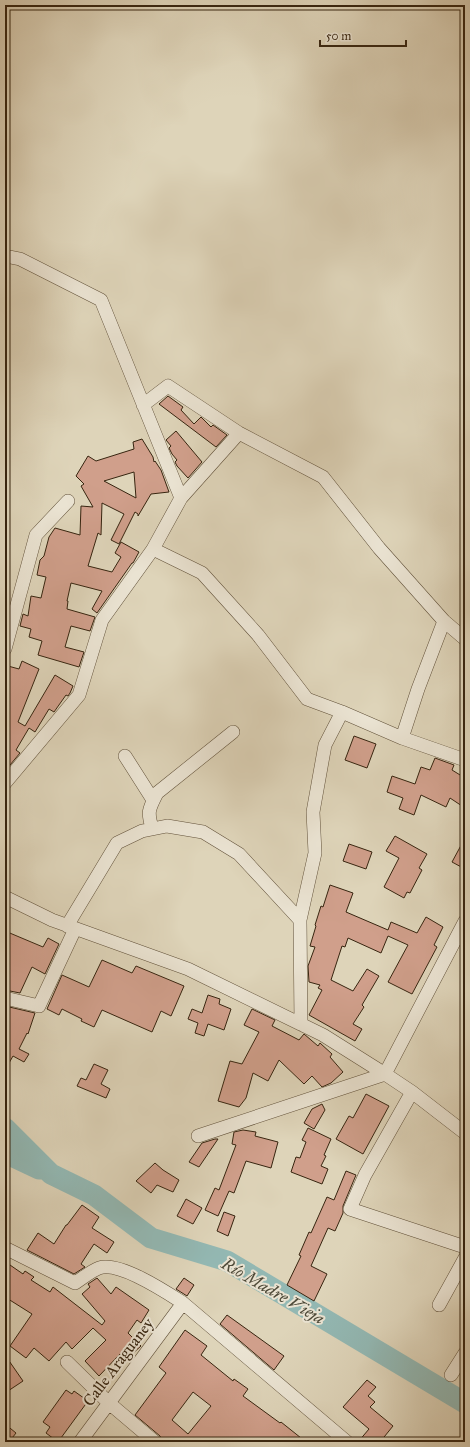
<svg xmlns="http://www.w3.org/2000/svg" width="470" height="1447" viewBox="0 0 470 1447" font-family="'IM FELL Great Primer',serif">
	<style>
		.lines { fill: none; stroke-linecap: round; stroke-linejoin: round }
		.river { stroke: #93b8b3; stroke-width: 21 }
		.building { fill: #d09f8b; stroke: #372510; fill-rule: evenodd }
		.street-casing { stroke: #61513a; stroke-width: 14 }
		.street { stroke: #eae3d2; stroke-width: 13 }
		.labels { text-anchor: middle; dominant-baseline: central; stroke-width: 4; stroke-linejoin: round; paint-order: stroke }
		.street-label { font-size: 16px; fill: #372510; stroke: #eae3d2 }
		.water-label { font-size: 17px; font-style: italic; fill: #4e4a39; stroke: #eae3d2 }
	</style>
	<rect width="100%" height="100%" fill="#ded4b9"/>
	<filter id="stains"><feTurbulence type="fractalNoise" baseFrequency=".005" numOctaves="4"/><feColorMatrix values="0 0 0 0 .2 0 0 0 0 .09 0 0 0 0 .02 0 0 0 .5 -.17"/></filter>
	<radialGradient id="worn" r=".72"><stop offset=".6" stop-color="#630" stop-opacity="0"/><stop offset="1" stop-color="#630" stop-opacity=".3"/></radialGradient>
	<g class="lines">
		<path class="river" d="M 5,1128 L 51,1174 L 94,1195 L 151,1238 L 227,1261 L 465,1403
			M 5,1153 L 39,1169"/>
	</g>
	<path class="building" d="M 168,396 L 183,407 L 181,410 L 194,424 L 201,417 L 211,427 L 213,425 L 227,435 L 216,447 L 159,404 Z
		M 176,431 L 202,462 L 188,478 L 177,466 L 175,462 L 177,460 L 172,454 L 169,448 L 171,446 L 166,440 Z
		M 142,439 L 153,457 L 154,462 L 155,461 L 161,470 L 169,492 L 151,494 L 138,516 L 138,514 L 135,512 L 119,544 L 111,540 L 124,514 L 102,503 L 101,535 L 98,533 L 88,566 L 112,572 L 121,557 L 115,553 L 121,542 L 139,552 L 133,563 L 132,563 L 97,613 L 92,609 L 102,591 L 71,583 L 67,601 L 68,601 L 67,609 L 95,617 L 90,631 L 71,626 L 65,647 L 84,652 L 79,667 L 38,655 L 42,641 L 29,637 L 31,629 L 20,626 L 23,614 L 28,616 L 31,596 L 41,598 L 46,577 L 37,575 L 40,560 L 44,556 L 49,537 L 55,528 L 80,535 L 81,506 L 93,507 L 81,486 L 84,484 L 76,476 L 88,456 L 96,461 L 134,449 L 133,442 ZM 134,472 L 136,498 L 104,481 Z
		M 22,661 L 39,669 L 18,722 L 25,726 L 55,675 L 73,686 L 70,693 L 68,696 L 66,695 L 54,712 L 49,709 L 35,732 L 29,728 L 16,750 L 20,753 L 5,771 L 5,675 L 8,666 L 19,669 Z
		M 354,736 L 376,744 L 367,768 L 345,760 Z
		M 435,758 L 454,765 L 452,770 L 465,778 L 465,808 L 450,798 L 446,807 L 421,795 L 414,815 L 399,809 L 403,798 L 387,792 L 392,776 L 415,784 L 421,767 L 430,770 Z
		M 395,836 L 427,854 L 419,868 L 422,870 L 410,893 L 407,892 L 404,898 L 384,887 L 399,858 L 386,851 Z
		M 465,838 L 465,869 L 452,862 Z
		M 349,844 L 372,852 L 366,869 L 343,861 Z
		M 330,885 L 353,893 L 346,912 L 388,930 L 391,922 L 417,933 L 426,917 L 443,927 L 434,945 L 437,947 L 412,994 L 388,982 L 408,945 L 388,936 L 381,953 L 348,938 L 345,947 L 342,946 L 331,980 L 353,991 L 367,969 L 379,976 L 362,1005 L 364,1007 L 353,1024 L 362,1029 L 355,1041 L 309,1015 L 322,990 L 318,988 L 320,985 L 309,982 L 308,966 L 315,947 L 310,946 L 316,926 L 315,925 L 321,906 L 323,907 Z
		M 5,931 L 43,947 L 48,938 L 59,944 L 45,974 L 32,967 L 20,993 L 5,990 Z
		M 102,960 L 132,973 L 136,966 L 184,986 L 171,1016 L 161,1011 L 152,1032 L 102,1010 L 94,1027 L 81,1021 L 82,1019 L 62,1009 L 59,1015 L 47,1009 L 62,975 L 89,987 Z
		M 208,995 L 220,999 L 219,1004 L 231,1009 L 224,1030 L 208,1024 L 204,1036 L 195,1033 L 198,1023 L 188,1019 L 192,1009 L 202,1013 Z
		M 5,1006 L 35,1013 L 28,1034 L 27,1033 L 19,1049 L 29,1054 L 24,1062 L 13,1056 L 5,1070 Z
		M 252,1009 L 275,1020 L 272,1026 L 299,1040 L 304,1034 L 318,1046 L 320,1043 L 332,1054 L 330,1057 L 343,1072 L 331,1083 L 322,1087 L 312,1076 L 304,1084 L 279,1060 L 268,1081 L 253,1073 L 246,1098 L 239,1107 L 218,1101 L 230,1061 L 242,1064 L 259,1032 L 244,1025 Z
		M 94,1064 L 108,1070 L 101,1084 L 110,1089 L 106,1098 L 77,1086 L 81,1078 L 86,1080 Z
		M 366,1094 L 389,1106 L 363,1154 L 336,1139 L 349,1116 L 353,1118 Z
		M 322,1104 L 325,1110 L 314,1129 L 304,1123 L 312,1109 Z
		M 308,1128 L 331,1139 L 324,1155 L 326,1156 L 321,1166 L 328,1169 L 322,1184 L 291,1172 L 296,1157 L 300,1158 L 306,1142 L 302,1140 Z
		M 243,1130 L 256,1132 L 255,1136 L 278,1142 L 271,1168 L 246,1161 L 234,1193 L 229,1191 L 218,1216 L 205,1210 L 215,1188 L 219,1190 L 236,1145 L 232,1144 L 234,1132 Z
		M 215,1139 L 218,1139 L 199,1167 L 189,1162 L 202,1143 Z
		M 155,1163 L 163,1170 L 179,1180 L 173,1192 L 157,1185 L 151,1193 L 136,1181 Z
		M 346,1171 L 356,1175 L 343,1206 L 343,1213 L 335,1231 L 328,1228 L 311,1266 L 327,1274 L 314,1301 L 287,1285 L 301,1256 L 299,1255 L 309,1232 L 311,1233 L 327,1197 L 334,1200 Z
		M 186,1199 L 202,1208 L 193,1224 L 177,1216 Z
		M 82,1205 L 99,1217 L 92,1228 L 114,1242 L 107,1253 L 94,1244 L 81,1264 L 85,1267 L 74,1274 L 27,1250 L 38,1233 L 54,1244 L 66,1225 L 67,1225 Z
		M 224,1212 L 235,1216 L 228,1236 L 217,1231 Z
		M 10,1265 L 23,1274 L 25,1271 L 34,1277 L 31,1280 L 50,1292 L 53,1287 L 102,1325 L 105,1321 L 82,1294 L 90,1287 L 88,1284 L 97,1278 L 111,1294 L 116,1287 L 149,1310 L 141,1323 L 137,1320 L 128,1333 L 141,1346 L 132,1354 L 127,1350 L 121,1355 L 120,1354 L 99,1376 L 85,1361 L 106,1340 L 93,1328 L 72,1349 L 66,1342 L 49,1361 L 34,1348 L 26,1358 L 10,1346 L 32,1314 L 5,1297 L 5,1271 Z
		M 184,1278 L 194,1285 L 187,1296 L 176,1289 Z
		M 227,1315 L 284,1356 L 274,1370 L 220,1324 Z
		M 185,1330 L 207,1346 L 201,1355 L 233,1381 L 234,1379 L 248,1389 L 243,1396 L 280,1423 L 281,1422 L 306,1442 L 163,1442 L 160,1436 L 135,1415 L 166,1373 L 159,1367 ZM 193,1392 L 211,1406 L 188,1434 L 172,1420 Z
		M 5,1355 L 23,1381 L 5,1393 Z
		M 367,1380 L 376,1387 L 368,1396 L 375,1402 L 370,1407 L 393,1426 L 380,1442 L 358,1442 L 369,1429 L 343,1407 Z
		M 66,1390 L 72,1394 L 74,1391 L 88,1401 L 58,1442 L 46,1433 L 50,1427 L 43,1422 Z
		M 5,1424 L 16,1433 L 9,1442 L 5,1442 Z"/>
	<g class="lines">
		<defs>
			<path id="street" d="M 5,256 L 20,259 L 101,300 L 181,498 L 153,549 L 202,573 L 258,635 L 307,699 L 342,712 L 402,738 L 465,760
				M 143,405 L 168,386 L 239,433 L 323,477 L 379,548 L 444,621 L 465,639
				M 181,498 L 239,433
				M 5,649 L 36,535 L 68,501
				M 402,738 L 418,689 L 444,621
				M 125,756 L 153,800
				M 5,783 L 79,695 L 102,620 L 153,549
				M 152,828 C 147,811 149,809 157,793 L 233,732
				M 5,897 L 52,920 L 188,969 L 323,1035 L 385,1074 L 412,1092 L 465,1133
				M 300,920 L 315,853 L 313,812 L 325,745 L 342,712
				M 67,926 L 117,843 L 142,831 L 167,826 L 203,832 L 239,854 L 300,920 L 301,1024
				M 5,998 L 39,1006 L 75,929
				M 412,1092 L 365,1175 L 350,1209 L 465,1247
				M 198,1136 L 385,1074 L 465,921
				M 5,1248 L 75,1283 C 83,1278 91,1271 99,1268 C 119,1261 166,1292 183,1303 L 347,1442
				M 439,1305 L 465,1258
				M 67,1362 L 109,1403 L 155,1442
				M 451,1375 L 465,1353
				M 80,1442 L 183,1303"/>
		</defs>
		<use href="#street" class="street-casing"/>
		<use href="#street" class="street"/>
	</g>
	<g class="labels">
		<g class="street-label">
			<text transform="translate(118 1362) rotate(-53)">Calle Araguaney</text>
		</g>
		<g class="water-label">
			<text transform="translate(273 1291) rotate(30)">Río Madre Vieja</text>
		</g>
	</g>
	<rect width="470" height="1447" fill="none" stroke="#ded4b9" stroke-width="20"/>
	<rect x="6" y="6" width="458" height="1435" fill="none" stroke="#372510" stroke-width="2"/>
	<rect x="10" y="10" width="450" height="1427" fill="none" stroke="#372510"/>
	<path d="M320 40v6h86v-6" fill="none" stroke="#372510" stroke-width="2"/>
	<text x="326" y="40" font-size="12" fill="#372510" stroke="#eae3d2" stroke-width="3" paint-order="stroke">50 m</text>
	<rect width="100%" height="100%" filter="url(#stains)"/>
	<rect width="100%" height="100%" fill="url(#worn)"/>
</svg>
